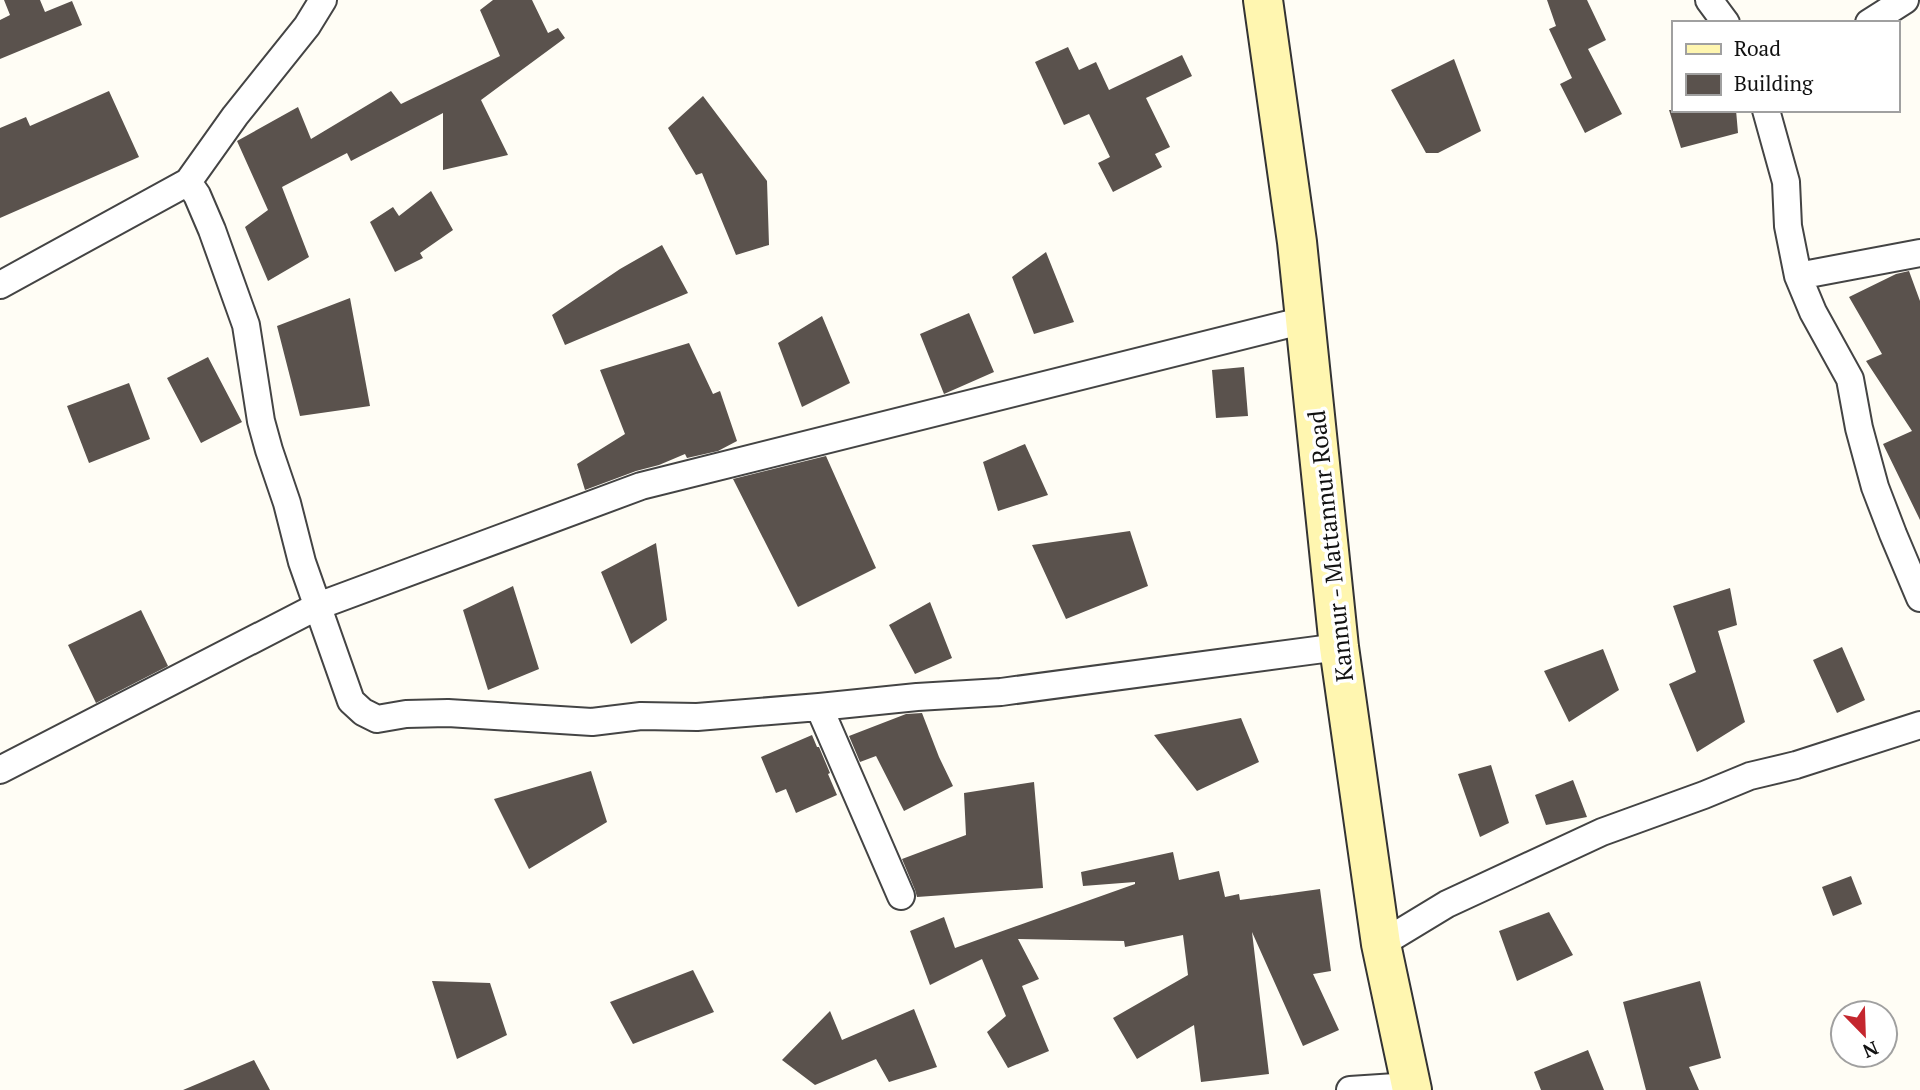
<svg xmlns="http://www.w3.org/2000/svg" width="1920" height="1090" viewBox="0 0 1920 1090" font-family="'PT Serif',serif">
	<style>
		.building { fill: #5a524d }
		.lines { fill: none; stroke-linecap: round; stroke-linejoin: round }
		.street-casing { stroke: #444; stroke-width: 30 }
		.secondary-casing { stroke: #333; stroke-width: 42 }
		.street { stroke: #fff; stroke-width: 26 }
		.secondary { stroke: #fff6b0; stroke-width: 38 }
		.labels { text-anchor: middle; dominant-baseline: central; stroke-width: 7; stroke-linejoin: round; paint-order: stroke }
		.street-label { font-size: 24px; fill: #111; stroke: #fff }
	</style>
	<rect width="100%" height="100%" fill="#fffdf5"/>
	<path class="building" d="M 4,0 L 40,0 L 45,12 L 72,1 L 82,25 L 0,59 L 0,20 L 10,15 Z
		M 493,0 L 532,0 L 548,33 L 558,28 L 565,38 L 481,100 L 508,155 L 443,170 L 443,113 L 351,161 L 347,153 L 282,187 L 309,257 L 268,281 L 245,227 L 268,210 L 237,141 L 298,107 L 311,139 L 391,91 L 401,104 L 500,56 L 480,10 Z
		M 1547,0 L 1587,0 L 1606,40 L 1588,49 L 1622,114 L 1585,133 L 1560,84 L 1572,78 L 1549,29 L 1556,26 Z
		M 1068,47 L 1079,70 L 1096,62 L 1109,90 L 1182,55 L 1192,76 L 1146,98 L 1170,147 L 1155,154 L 1162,167 L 1113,192 L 1098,163 L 1110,157 L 1089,114 L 1064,125 L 1035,62 Z
		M 1454,59 L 1481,131 L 1438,153 L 1426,153 L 1391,90 Z
		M 109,91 L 139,157 L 0,218 L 0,128 L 26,117 L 30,126 Z
		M 703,96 L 767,181 L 769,245 L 736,255 L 702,173 L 696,175 L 668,128 Z
		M 1669,110 L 1736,110 L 1738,133 L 1681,148 Z
		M 431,191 L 453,230 L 420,253 L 423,258 L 395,272 L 370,222 L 393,207 L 399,216 Z
		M 662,245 L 688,293 L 565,345 L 552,315 L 620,269 Z
		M 1046,252 L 1074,322 L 1034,334 L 1012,277 Z
		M 1909,271 L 1920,301 L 1920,520 L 1883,444 L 1912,431 L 1866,361 L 1882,354 L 1849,297 L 1896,274 Z
		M 350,298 L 370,406 L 300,416 L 277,326 Z
		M 969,313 L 994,372 L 944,394 L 920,334 Z
		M 822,316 L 850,383 L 802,407 L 778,343 Z
		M 689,343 L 713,394 L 720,391 L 737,441 L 718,451 L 687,458 L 685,454 L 659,465 L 636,471 L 585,490 L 577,464 L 625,434 L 600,370 Z
		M 208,357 L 242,422 L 201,443 L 167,378 Z
		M 1244,367 L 1248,416 L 1216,418 L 1212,370 Z
		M 129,383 L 150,439 L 89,463 L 67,406 Z
		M 1025,444 L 1048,495 L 998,511 L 983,462 Z
		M 826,456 L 876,568 L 798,607 L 733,479 Z
		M 1130,531 L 1148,586 L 1066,619 L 1032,545 Z
		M 656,543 L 667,620 L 631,644 L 601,572 Z
		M 513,586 L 539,669 L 488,690 L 463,610 Z
		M 1730,588 L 1737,625 L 1718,631 L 1745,722 L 1697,752 L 1669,684 L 1696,672 L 1673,606 Z
		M 930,602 L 952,658 L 915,674 L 889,625 Z
		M 141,610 L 168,666 L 96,703 L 68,645 Z
		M 1842,647 L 1865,700 L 1837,713 L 1813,660 Z
		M 1603,649 L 1619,690 L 1569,722 L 1544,671 Z
		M 922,713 L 939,757 L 953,786 L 904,811 L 876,756 L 860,762 L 849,736 L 906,714 Z
		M 1241,718 L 1259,762 L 1197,791 L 1154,735 Z
		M 812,735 L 817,747 L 819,747 L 830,773 L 828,774 L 837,795 L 796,813 L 786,789 L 776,793 L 761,757 Z
		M 1491,765 L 1509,823 L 1480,837 L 1458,774 Z
		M 591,771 L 607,822 L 529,869 L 494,799 Z
		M 1573,780 L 1587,817 L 1546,825 L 1535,795 Z
		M 1034,782 L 1043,888 L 917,897 L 915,890 L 902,859 L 966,835 L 964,793 Z
		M 1173,852 L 1179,880 L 1219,871 L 1225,897 L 1239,894 L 1240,900 L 1320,889 L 1331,971 L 1313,974 L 1339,1030 L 1303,1046 L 1252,932 L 1269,1074 L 1201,1082 L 1194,1025 L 1137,1059 L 1113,1018 L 1188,975 L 1183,935 L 1125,947 L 1124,941 L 1018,939 L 1039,979 L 1022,986 L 1049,1051 L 1008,1068 L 987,1032 L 1006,1016 L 982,959 L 930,985 L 910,931 L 944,917 L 955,948 L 1135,884 L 1135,882 L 1083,886 L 1081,872 Z
		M 1851,876 L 1862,904 L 1833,916 L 1822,887 Z
		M 1549,912 L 1573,955 L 1517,981 L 1499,931 Z
		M 693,970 L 714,1012 L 633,1044 L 610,1002 Z
		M 432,981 L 490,983 L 507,1035 L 457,1059 Z
		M 1700,981 L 1721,1058 L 1689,1067 L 1699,1090 L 1646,1090 L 1623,1002 Z
		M 914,1009 L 937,1067 L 889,1082 L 876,1059 L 815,1085 L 782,1060 L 830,1011 L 842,1040 Z
		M 1588,1050 L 1604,1090 L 1541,1090 L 1534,1072 Z
		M 254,1060 L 270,1090 L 183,1090 Z"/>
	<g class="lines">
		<defs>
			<path id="street" d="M 1709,0 L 1726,23
				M 1869,23 L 1905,0
				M 1766,110 L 1786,182 L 1788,226 L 1798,276 L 1813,312 L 1850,379 L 1859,428 L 1875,487 L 1893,534 L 1920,598
				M 188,182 L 235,116 L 307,26 L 323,0
				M 1798,276 L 1920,253
				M 0,285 L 188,182 L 197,195 L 212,230 L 246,325 L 261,421 L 269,450 L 287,503 L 302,562 L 351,701 L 363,712 L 377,719 L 406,714 L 448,713 L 592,722 L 641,716 L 697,717 L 819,707 L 917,697 L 1001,692 L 1339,647
				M 819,707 L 901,896
				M 0,770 L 318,606 L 641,486 L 1305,320
				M 1381,944 L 1447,904 L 1602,832 L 1704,795 L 1750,776 L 1796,765 L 1920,725
				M 1350,1090 L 1411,1086"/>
			<path id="secondary" d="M 1263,0 L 1297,242 L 1339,647 L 1381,944 L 1412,1090"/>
		</defs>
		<use href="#street" class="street-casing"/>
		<use href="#secondary" class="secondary-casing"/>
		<use href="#street" class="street"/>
		<use href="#secondary" class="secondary"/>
	</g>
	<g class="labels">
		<g class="street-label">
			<text transform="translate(1330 546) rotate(-96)">Kannur - Mattannur Road</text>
		</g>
	</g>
	<rect x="1672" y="21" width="228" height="91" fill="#ffffff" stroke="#a0a0a0" stroke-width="2"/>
	<rect x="1686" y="44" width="35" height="10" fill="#fff6b0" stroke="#a0a0a0" stroke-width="2"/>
	<text x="1734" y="56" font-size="21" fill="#111111">Road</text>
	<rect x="1686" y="74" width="35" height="21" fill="#5a524d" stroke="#a0a0a0" stroke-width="2"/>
	<text x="1734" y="91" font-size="21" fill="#111111">Building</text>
	<g transform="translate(1864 1034) rotate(157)"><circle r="33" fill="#ffffff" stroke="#a0a0a0" stroke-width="2"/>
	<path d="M0-5L12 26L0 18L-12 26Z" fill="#c4262e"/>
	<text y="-10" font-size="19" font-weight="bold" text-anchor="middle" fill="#111111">N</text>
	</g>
</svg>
